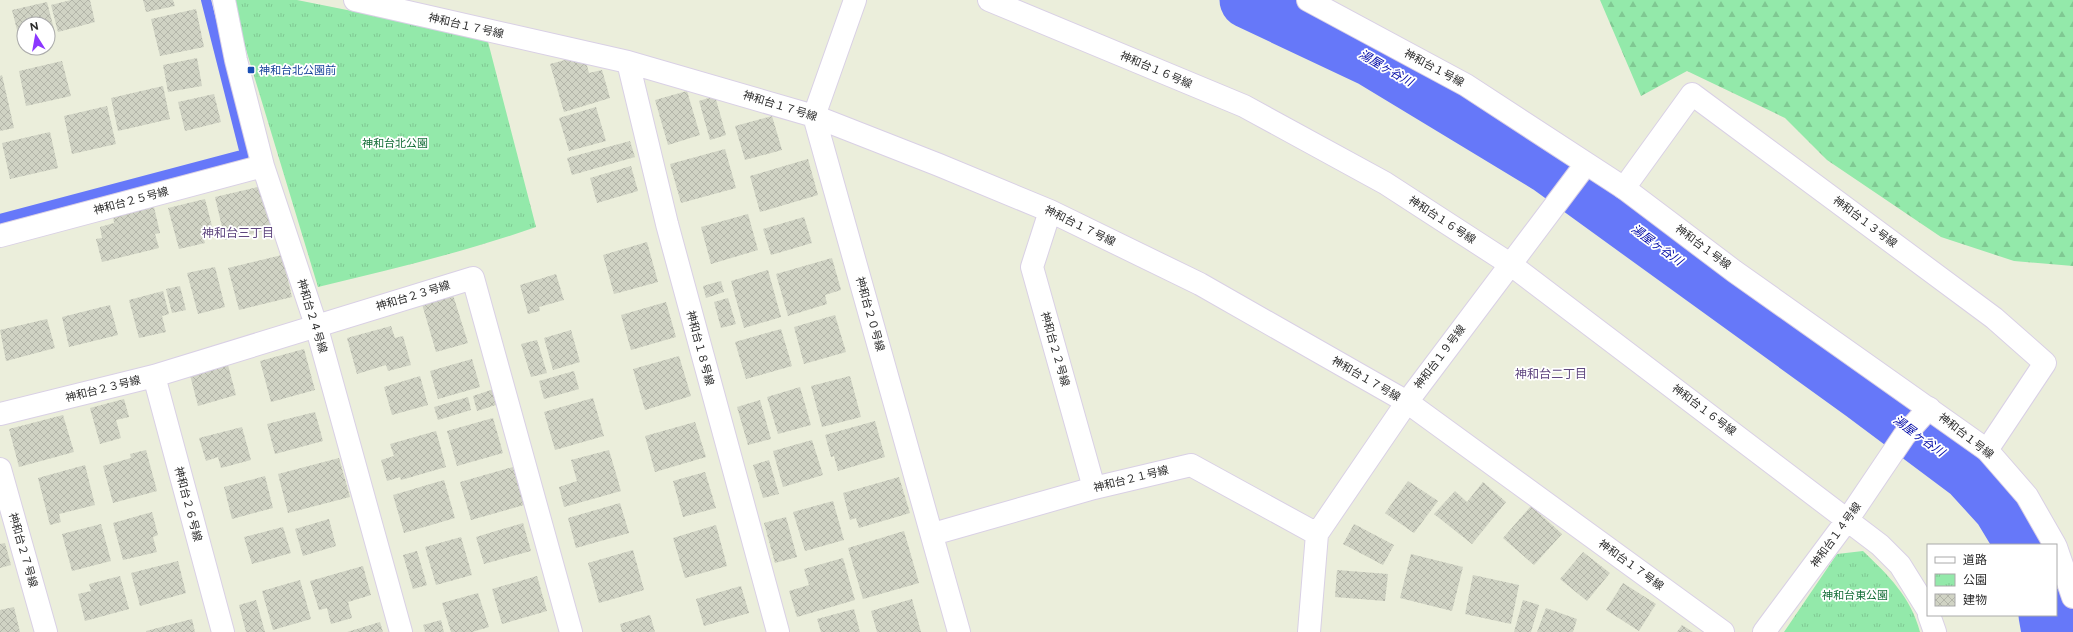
<svg xmlns="http://www.w3.org/2000/svg" width="2073" height="632" viewBox="0 0 2073 632" font-family="Figtree,'Noto Sans JP',sans-serif">
	<style>
		.forest { fill: url(#forest-firs) }
		.park { fill: url(#park-tufts) }
		.lines { fill: none; stroke-linecap: round; stroke-linejoin: round }
		.stream { stroke: #6678f9; stroke-width: 10 }
		.river { stroke: #6678f9; stroke-width: 57 }
		.building { fill: url(#building-cross-hatch) }
		.minor-casing { stroke: #d9d0e5; stroke-width: 24 }
		.tertiary-casing { stroke: #d9d0e5; stroke-width: 24 }
		.minor { stroke: #fff; stroke-width: 22 }
		.tertiary { stroke: #fff; stroke-width: 22 }
		.transit-dot { fill: #1a4fb4; stroke: #fff; stroke-width: 1.5 }
		.labels { text-anchor: middle; dominant-baseline: central; stroke-width: 3.5; stroke-linejoin: round; paint-order: stroke }
		.street-label { font-size: 11px; fill: #2b2b2b; stroke: #fff }
		.transit-label { font-size: 11px; fill: #164399; stroke: #fff; text-anchor: start }
		.park-label { font-size: 11px; fill: #146e38; stroke: #fff }
		.water-label { font-size: 12px; font-style: italic; fill: #020aa7; stroke: #fff }
		.neighbourhood-label { font-size: 12px; fill: #5f477f; stroke: #fff }
	</style>
	<defs>
		<pattern id="forest-firs" width="22" height="20" patternUnits="userSpaceOnUse"><rect width="22" height="20" fill="#93e9aa"/><path d="M5 1l3.5 6h-7zM16 11l3.5 6h-7z" fill="#7fc892"/></pattern>
		<pattern id="park-tufts" width="24" height="20" patternUnits="userSpaceOnUse"><rect width="24" height="20" fill="#93e9aa"/><path d="M3 7l-1-3M5 7V3M7 7l1-3M15 17l-1-3M17 17v-4M19 17l1-3" fill="none" stroke="#7fc892"/></pattern>
		<pattern id="building-cross-hatch" width="8" height="8" patternUnits="userSpaceOnUse"><rect width="8" height="8" fill="#d0d3c4"/><path d="M0 0l8 8M0 8l8-8" fill="none" stroke="#b3b5a9"/></pattern>
	</defs>
	<rect width="100%" height="100%" fill="#ebeedb"/>
	<path class="forest" d="M 1600,0 L 2073,0 L 2073,266 L 2014,261 L 1941,237 L 1827,160 L 1785,118 L 1687,71 L 1641,96 Z"/>
	<path class="park" d="M 231,0 L 297,0 L 487,38 L 536,227 C 465,252 392,269 318,287 Z
		M 1863,551 C 1888,575 1911,597 1920,632 L 1784,632 L 1837,554 Z"/>
	<g class="lines">
		<path class="stream" d="M 0,219 L 245,154 L 206,0"/>
		<path class="river" d="M 1248,0 L 1373,59 L 1548,165 L 1863,393 L 1970,473 L 2001,507 L 2024,545
			M 2047,615 L 2050,632"/>
	</g>
	<path class="building" d="M 71,0 L 90,0 L 95,22 L 58,32 L 51,5 Z
		M 143,0 L 173,0 L 175,6 L 146,12 Z
		M 47,2 L 55,33 L 48,34 L 48,24 L 24,24 L 24,40 L 20,42 L 12,10 Z
		M 196,9 L 204,47 L 160,56 L 151,19 Z
		M 584,55 L 589,73 L 602,70 L 610,98 L 564,112 L 550,64 Z
		M 197,58 L 202,86 L 168,92 L 163,65 Z
		M 62,61 L 71,96 L 26,106 L 19,71 Z
		M 2,75 L 14,128 L 0,131 L 0,76 Z
		M 163,86 L 170,119 L 118,131 L 111,98 Z
		M 687,91 L 700,135 L 668,145 L 655,100 Z
		M 214,94 L 221,122 L 185,131 L 178,102 Z
		M 715,96 L 726,135 L 710,140 L 699,101 Z
		M 107,106 L 116,144 L 72,154 L 64,116 Z
		M 596,107 L 606,141 L 569,151 L 559,118 Z
		M 772,116 L 782,150 L 745,160 L 735,126 Z
		M 50,132 L 58,168 L 10,179 L 2,143 Z
		M 630,141 L 635,157 L 572,175 L 567,158 Z
		M 725,149 L 736,188 L 681,203 L 670,164 Z
		M 808,159 L 818,195 L 760,212 L 750,176 Z
		M 631,166 L 638,191 L 597,203 L 590,178 Z
		M 262,186 L 272,229 L 225,240 L 215,197 Z
		M 205,199 L 213,230 L 202,233 L 205,243 L 179,249 L 168,208 Z
		M 154,207 L 160,233 L 155,234 L 159,248 L 102,262 L 96,239 L 102,238 L 100,227 L 114,223 L 113,217 Z
		M 748,214 L 758,250 L 711,264 L 701,227 Z
		M 804,217 L 812,243 L 771,255 L 763,229 Z
		M 647,242 L 658,282 L 614,294 L 603,255 Z
		M 282,255 L 292,297 L 239,310 L 228,268 Z
		M 832,258 L 841,290 L 825,295 L 827,304 L 788,316 L 776,274 Z
		M 215,267 L 225,307 L 198,314 L 187,273 Z
		M 768,270 L 781,317 L 744,328 L 731,281 Z
		M 556,274 L 564,300 L 539,307 L 540,311 L 528,314 L 520,285 Z
		M 721,281 L 724,292 L 706,298 L 703,286 Z
		M 180,286 L 186,310 L 172,313 L 166,289 Z
		M 163,291 L 169,314 L 162,316 L 166,332 L 139,338 L 129,300 Z
		M 453,295 L 468,343 L 436,352 L 422,304 Z
		M 728,298 L 736,324 L 721,328 L 714,302 Z
		M 666,302 L 676,337 L 631,350 L 621,315 Z
		M 110,305 L 118,335 L 69,347 L 62,317 Z
		M 835,315 L 846,352 L 804,364 L 794,327 Z
		M 47,319 L 55,348 L 6,361 L 0,330 Z
		M 391,326 L 395,338 L 403,336 L 411,365 L 388,371 L 386,365 L 357,374 L 347,338 Z
		M 781,329 L 792,366 L 746,379 L 735,342 Z
		M 571,330 L 580,362 L 553,370 L 544,338 Z
		M 537,340 L 547,373 L 531,377 L 521,344 Z
		M 304,349 L 315,390 L 271,402 L 260,361 Z
		M 679,356 L 691,396 L 645,410 L 633,369 Z
		M 472,359 L 480,387 L 438,399 L 430,371 Z
		M 228,365 L 236,395 L 198,406 L 190,375 Z
		M 574,371 L 579,389 L 544,399 L 539,381 Z
		M 420,376 L 428,405 L 392,415 L 384,387 Z
		M 850,376 L 861,417 L 822,427 L 811,386 Z
		M 800,387 L 811,425 L 778,434 L 767,397 Z
		M 494,389 L 499,404 L 477,411 L 473,396 Z
		M 468,397 L 471,410 L 438,420 L 434,407 Z
		M 593,398 L 604,436 L 555,450 L 544,412 Z
		M 124,399 L 129,417 L 116,420 L 121,438 L 100,444 L 90,408 Z
		M 760,400 L 771,439 L 748,445 L 737,407 Z
		M 315,412 L 323,441 L 275,454 L 267,424 Z
		M 63,415 L 74,452 L 19,467 L 9,429 Z
		M 493,418 L 503,453 L 457,466 L 447,431 Z
		M 875,421 L 885,457 L 838,471 L 834,456 L 831,457 L 825,435 Z
		M 695,422 L 706,457 L 655,472 L 645,436 Z
		M 242,427 L 251,460 L 221,468 L 218,457 L 206,461 L 199,438 Z
		M 436,431 L 446,467 L 401,480 L 400,477 L 387,481 L 381,460 L 394,456 L 390,444 Z
		M 812,440 L 823,475 L 783,487 L 773,451 Z
		M 146,450 L 157,491 L 113,503 L 103,466 L 131,458 L 130,454 Z
		M 609,450 L 621,491 L 564,507 L 559,487 L 577,481 L 571,460 Z
		M 339,458 L 350,497 L 288,513 L 278,474 Z
		M 769,460 L 779,494 L 763,498 L 753,465 Z
		M 85,465 L 95,505 L 59,514 L 61,522 L 50,525 L 38,478 Z
		M 513,467 L 524,505 L 471,520 L 460,482 Z
		M 705,472 L 716,508 L 683,517 L 673,481 Z
		M 265,476 L 273,508 L 232,519 L 224,487 Z
		M 899,477 L 910,513 L 859,528 L 856,518 L 850,520 L 843,493 Z
		M 444,480 L 455,518 L 404,533 L 393,495 Z
		M 1408,481 L 1438,501 L 1414,533 L 1385,513 Z
		M 1483,482 L 1506,502 L 1472,544 L 1434,514 L 1455,491 L 1467,502 Z
		M 833,501 L 844,540 L 805,551 L 793,512 Z
		M 620,503 L 629,533 L 576,548 L 568,518 Z
		M 1531,506 L 1562,534 L 1534,565 L 1503,538 Z
		M 152,512 L 158,535 L 153,537 L 157,552 L 123,560 L 113,523 Z
		M 786,517 L 797,557 L 775,563 L 764,523 Z
		M 329,519 L 336,546 L 303,556 L 295,529 Z
		M 523,523 L 531,551 L 484,564 L 476,537 Z
		M 101,524 L 111,561 L 72,571 L 62,534 Z
		M 1354,524 L 1394,545 L 1383,565 L 1343,544 Z
		M 716,525 L 727,566 L 685,578 L 673,538 Z
		M 283,527 L 291,553 L 252,564 L 244,537 Z
		M 904,531 L 919,583 L 863,599 L 848,548 Z
		M 461,537 L 472,575 L 436,585 L 425,547 Z
		M 5,543 L 11,565 L 0,568 L 0,544 Z
		M 633,550 L 644,590 L 599,603 L 588,563 Z
		M 417,551 L 427,585 L 413,589 L 403,555 Z
		M 1583,552 L 1610,573 L 1587,601 L 1560,579 Z
		M 1411,554 L 1463,567 L 1452,611 L 1400,598 Z
		M 843,558 L 855,600 L 797,617 L 789,591 L 809,585 L 804,569 Z
		M 178,561 L 186,593 L 140,606 L 131,573 Z
		M 363,566 L 371,595 L 348,602 L 352,618 L 331,624 L 327,608 L 319,610 L 310,581 Z
		M 1337,570 L 1388,574 L 1385,601 L 1335,597 Z
		M 1473,575 L 1519,585 L 1511,624 L 1465,614 Z
		M 120,576 L 129,609 L 85,621 L 78,594 L 91,591 L 89,584 Z
		M 537,576 L 547,611 L 502,624 L 492,589 Z
		M 300,580 L 311,619 L 273,630 L 262,591 Z
		M 1623,583 L 1656,604 L 1639,631 L 1606,610 Z
		M 741,586 L 749,613 L 704,626 L 696,599 Z
		M 478,593 L 489,627 L 472,632 L 451,632 L 442,603 Z
		M 912,599 L 921,632 L 877,632 L 871,611 Z
		M 256,600 L 265,632 L 246,632 L 239,605 Z
		M 1523,600 L 1539,605 L 1531,632 L 1514,632 Z
		M 14,607 L 20,632 L 0,632 L 0,610 Z
		M 1546,608 L 1577,619 L 1573,632 L 1537,632 Z
		M 854,609 L 860,632 L 821,632 L 817,619 Z
		M 650,615 L 655,632 L 622,632 L 620,624 Z
		M 192,619 L 195,632 L 146,632 L 146,631 Z
		M 441,620 L 444,632 L 425,632 L 423,625 Z
		M 380,622 L 383,632 L 347,632 Z
		M 1682,625 L 1693,632 L 1677,632 Z"/>
	<g class="lines">
		<defs>
			<path id="minor" d="M 224,0 L 236,60 L 263,166 L 316,325 L 401,632
				M 355,0 L 628,62 L 814,116 L 939,165 L 1050,211 L 1200,284 L 1407,402 L 1723,632
				M 855,0 L 814,116 L 959,632
				M 989,0 L 1244,106 L 1385,183 L 1510,264 L 1880,545 L 1900,565 L 1928,610
				M 628,62 L 667,224 L 778,632
				M 1624,188 L 1692,94 L 1994,318 L 2045,363 L 1987,450
				M 1050,211 L 1032,267 L 1094,488
				M 0,236 L 263,166
				M 154,376 L 223,632
				M 0,414 L 154,376 L 473,278 L 571,632
				M 0,469 L 46,632
				M 933,534 L 1094,488 L 1191,465 L 1317,534
				M 1929,615 L 1935,632
				M 1309,632 L 1317,534 L 1407,402 L 1586,164
				M 1764,632 L 1848,519 L 1904,436 L 1929,408"/>
			<path id="tertiary" d="M 1308,0 L 1466,85 L 1624,188 L 1734,271 L 1987,450 L 2027,496 L 2055,545
				M 2056,547 L 2073,597"/>
		</defs>
		<use href="#minor" class="minor-casing"/>
		<use href="#tertiary" class="tertiary-casing"/>
		<use href="#minor" class="minor"/>
		<use href="#tertiary" class="tertiary"/>
	</g>
	<rect class="transit-dot" x="247" y="66" width="8" height="8" rx="2"/>
	<g class="labels">
		<g class="street-label">
			<text transform="translate(466 26) rotate(13)">神和台１７号線</text>
			<text transform="translate(1434 68) rotate(28)">神和台１号線</text>
			<text transform="translate(1156 70) rotate(23)">神和台１６号線</text>
			<text transform="translate(780 106) rotate(17)">神和台１７号線</text>
			<text transform="translate(131 201) rotate(-15)">神和台２５号線</text>
			<text transform="translate(1442 220) rotate(33)">神和台１６号線</text>
			<text transform="translate(1865 222) rotate(37)">神和台１３号線</text>
			<text transform="translate(1080 226) rotate(26)">神和台１７号線</text>
			<text transform="translate(1703 247) rotate(37)">神和台１号線</text>
			<text transform="translate(413 296) rotate(-17)">神和台２３号線</text>
			<text transform="translate(870 314) rotate(74)">神和台２０号線</text>
			<text transform="translate(312 316) rotate(73)">神和台２４号線</text>
			<text transform="translate(700 348) rotate(75)">神和台１８号線</text>
			<text transform="translate(1055 349) rotate(74)">神和台２２号線</text>
			<text transform="translate(1440 357) rotate(-53)">神和台１９号線</text>
			<text transform="translate(1366 379) rotate(30)">神和台１７号線</text>
			<text transform="translate(103 389) rotate(-14)">神和台２３号線</text>
			<text transform="translate(1704 410) rotate(37)">神和台１６号線</text>
			<text transform="translate(1966 436) rotate(38)">神和台１号線</text>
			<text transform="translate(1131 479) rotate(-14)">神和台２１号線</text>
			<text transform="translate(188 504) rotate(75)">神和台２６号線</text>
			<text transform="translate(1836 535) rotate(-54)">神和台１４号線</text>
			<text transform="translate(23 550) rotate(74)">神和台２７号線</text>
			<text transform="translate(1631 565) rotate(36)">神和台１７号線</text>
		</g>
		<g class="transit-label">
			<text x="259" y="70">神和台北公園前</text>
		</g>
		<g class="park-label">
			<text x="395" y="143">神和台北公園</text>
			<text x="1855" y="595">神和台東公園</text>
		</g>
		<g class="water-label">
			<text transform="translate(1386 68) rotate(30)">湯屋ヶ谷川</text>
			<text transform="translate(1657 245) rotate(36)">湯屋ヶ谷川</text>
			<text transform="translate(1919 436) rotate(36)">湯屋ヶ谷川</text>
		</g>
		<g class="neighbourhood-label">
			<text x="238" y="233">神和台三丁目</text>
			<text x="1551" y="374">神和台二丁目</text>
		</g>
	</g>
	<rect x="1927" y="544" width="130" height="72" fill="#ffffff" stroke="#aaaaaa"/>
	<rect x="1935" y="557" width="20" height="6" fill="#ffffff" stroke="#aaaaaa"/>
	<text x="1963" y="564" font-size="12" fill="#2b2b2b">道路</text>
	<rect x="1935" y="574" width="20" height="12" fill="url(#park-tufts)" stroke="#aaaaaa"/>
	<text x="1963" y="584" font-size="12" fill="#2b2b2b">公園</text>
	<rect x="1935" y="594" width="20" height="12" fill="url(#building-cross-hatch)" stroke="#aaaaaa"/>
	<text x="1963" y="604" font-size="12" fill="#2b2b2b">建物</text>
	<g transform="translate(36 36) rotate(349)"><circle r="19" fill="#ffffff" stroke="#aaaaaa"/>
	<path d="M0-3L7 15L0 10L-7 15Z" fill="#8b37ff"/>
	<text y="-6" font-size="11" font-weight="bold" text-anchor="middle" fill="#2b2b2b">N</text>
	</g>
</svg>
